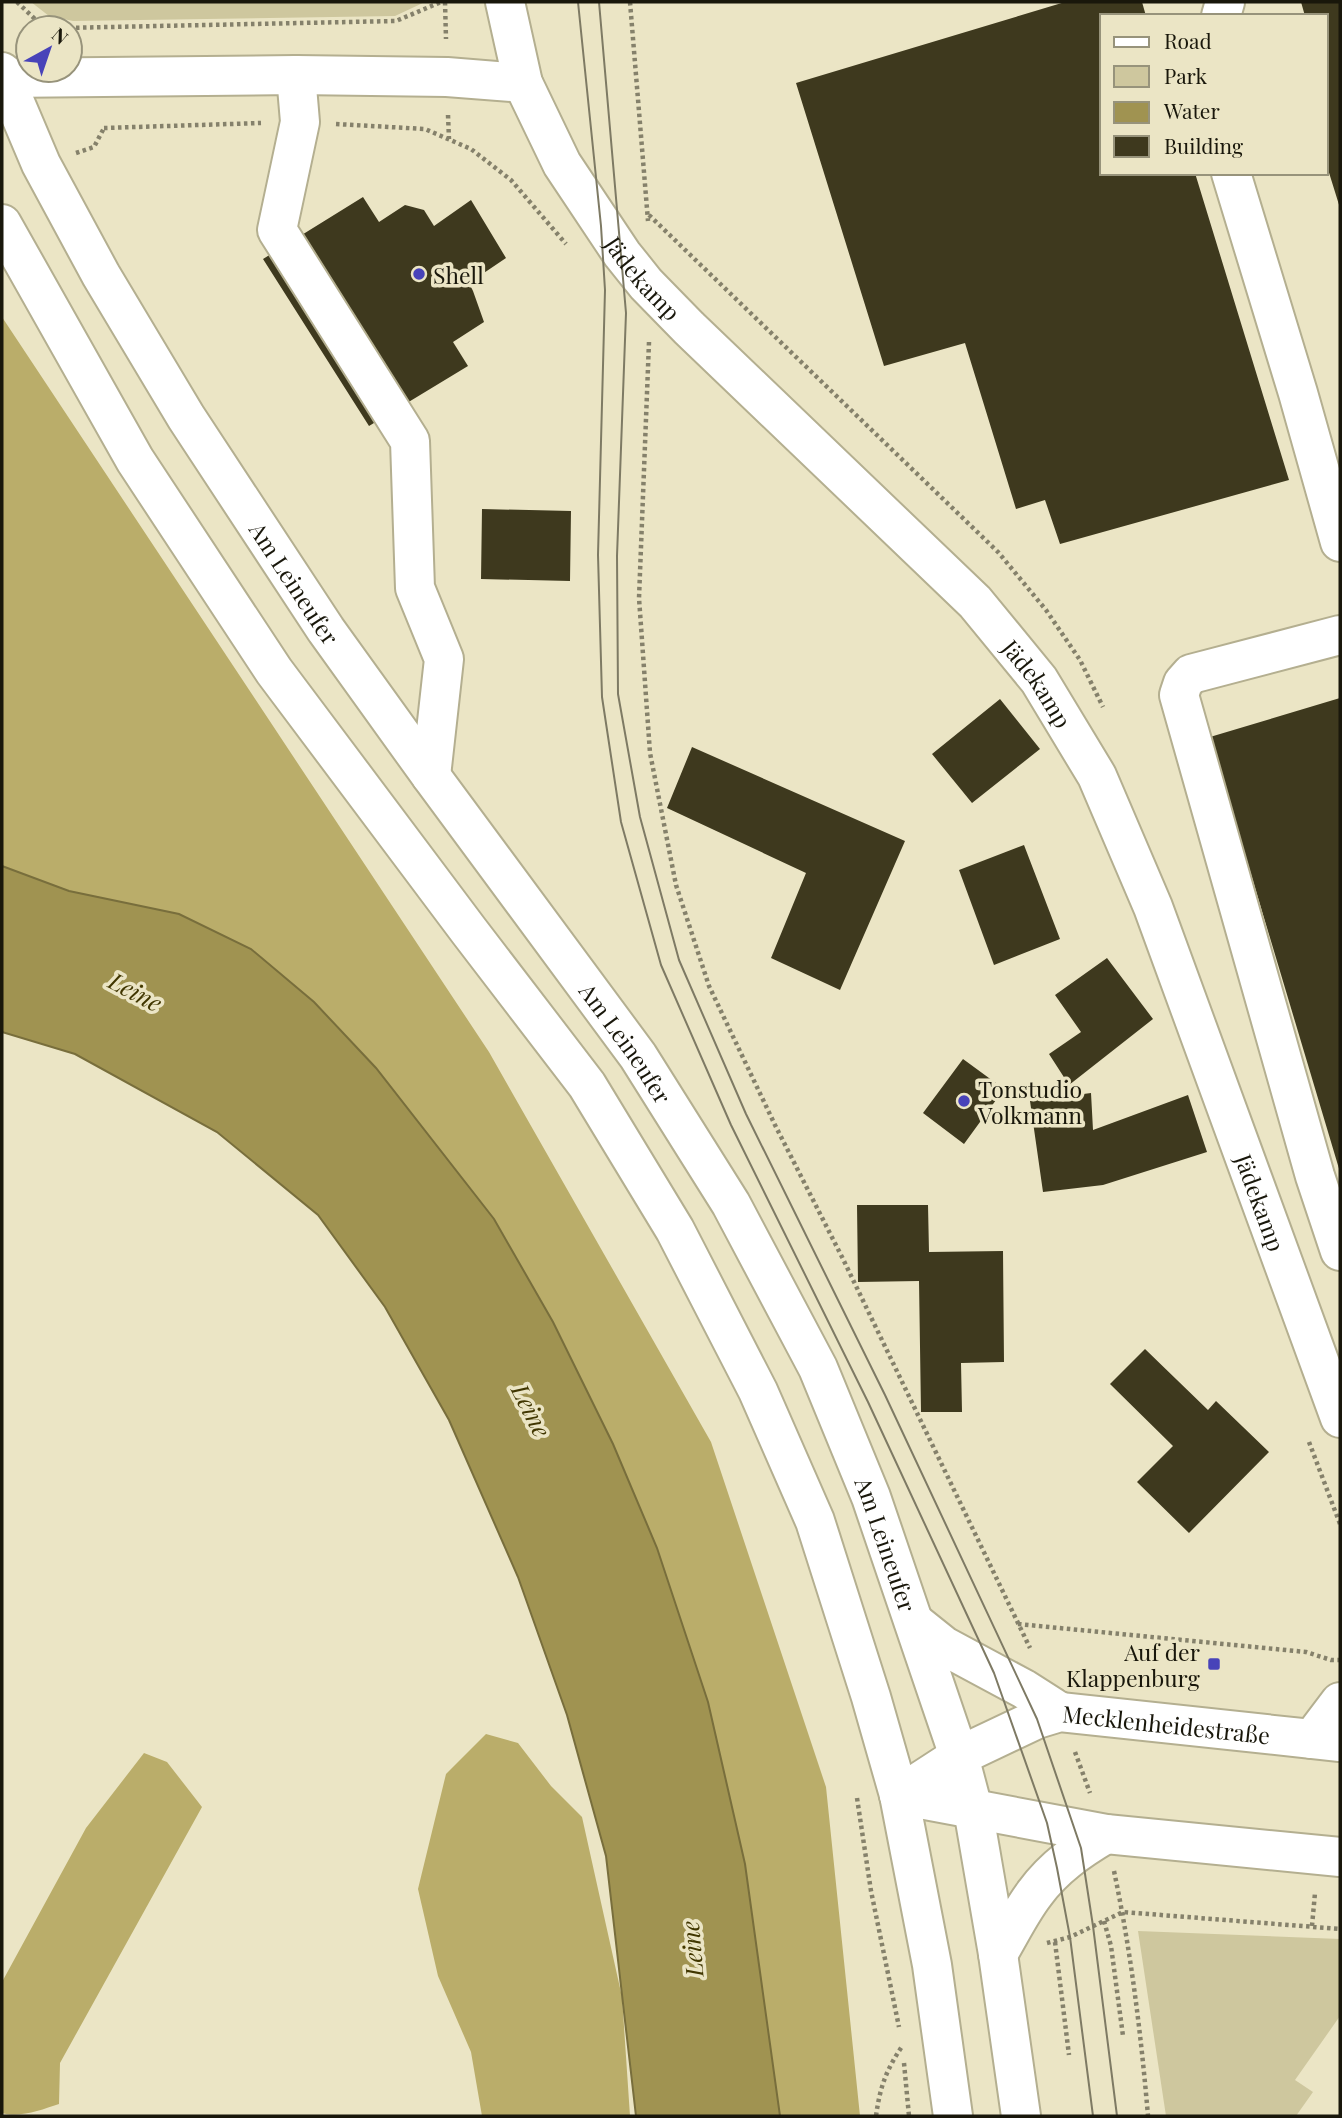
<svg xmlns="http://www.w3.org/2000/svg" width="1342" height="2118" viewBox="0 0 1342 2118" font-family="'Playfair Display',serif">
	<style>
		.green { fill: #cec79e }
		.forest { fill: #baad6a }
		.water { fill: #a09351; stroke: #786e3c; stroke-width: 2 }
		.building { fill: #3e391e }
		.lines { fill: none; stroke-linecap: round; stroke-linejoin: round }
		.minor-casing { stroke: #b4af90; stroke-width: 42 }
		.major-casing { stroke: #b4af90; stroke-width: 42 }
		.path { stroke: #85816b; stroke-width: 4.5; stroke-dasharray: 3.5 3.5; stroke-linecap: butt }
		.minor { stroke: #fff; stroke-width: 38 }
		.major { stroke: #fff; stroke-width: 38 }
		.tram { stroke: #7e7a64; stroke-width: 2 }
		.poi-dot { fill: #4843b9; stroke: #ebe5c5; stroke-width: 2.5 }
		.labels { text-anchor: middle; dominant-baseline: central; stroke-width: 7; stroke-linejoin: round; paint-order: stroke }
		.poi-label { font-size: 23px; fill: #19170b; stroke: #ebe5c5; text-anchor: start }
		.street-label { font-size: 23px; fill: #19170b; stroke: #ebe5c5 }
		.water-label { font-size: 24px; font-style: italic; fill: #403600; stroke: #ebe5c5 }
	</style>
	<rect width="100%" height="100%" fill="#ebe5c5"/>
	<path class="green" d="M 31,2 L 425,2 L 395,16 L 73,21 L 49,16 Z
		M 1138,1931 L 1340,1939 L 1340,2016 L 1295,2080 L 1313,2092 L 1296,2116 L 1166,2116 Z"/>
	<path class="forest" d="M 2,317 L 489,1052 L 711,1442 L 826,1787 L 860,2116 L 780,2116 L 745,1864 L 657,1548 L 613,1444 L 553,1322 L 494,1219 L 376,1068 L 314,1002 L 179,914 L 69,891 L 2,866 Z
		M 486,1734 L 518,1743 L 551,1786 L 582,1817 L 622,1997 L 630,2116 L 482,2116 L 471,2052 L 438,1976 L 418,1889 L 446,1774 Z
		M 144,1753 L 167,1762 L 202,1807 L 60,2063 L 59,2104 C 41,2110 20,2118 2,2113 L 2,1982 L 86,1828 Z"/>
	<path class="water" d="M 2,866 L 69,891 L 179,914 L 251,949 L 314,1002 L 376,1068 L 494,1219 L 553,1322 L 613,1444 L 657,1548 L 708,1702 L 745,1864 L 780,2116 L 636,2116 L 606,1856 L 567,1715 L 518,1577 L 449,1420 L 385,1307 L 318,1215 L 217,1132 L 75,1054 L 2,1032 Z"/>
	<path class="building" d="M 1065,2 L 1142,2 L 1146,16 L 1102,16 L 1102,173 L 1195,173 L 1289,480 L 1060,544 L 1045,500 L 1016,509 L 965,343 L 884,366 L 796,83 Z
		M 1301,2 L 1340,2 L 1340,208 L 1326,163 L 1326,16 L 1305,16 Z
		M 363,197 L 379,222 L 405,205 L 424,210 L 434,226 L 471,200 L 506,258 L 469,283 L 473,291 L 484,322 L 453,342 L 468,366 L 369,426 L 263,259 Z
		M 482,509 L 571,511 L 570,581 L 481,579 Z
		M 1340,698 L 1340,1172 L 1210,737 Z
		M 1000,699 L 1040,749 L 972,803 L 932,754 Z
		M 692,747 L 905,841 L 840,990 L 771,958 L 806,873 L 667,808 Z
		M 1024,845 L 1060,939 L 994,965 L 959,870 Z
		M 1107,958 L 1153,1019 L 1069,1085 L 1049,1054 L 1081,1032 L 1055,995 Z
		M 963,1059 L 1004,1089 L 964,1144 L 923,1113 Z
		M 1091,1093 L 1093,1130 L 1188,1095 L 1207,1152 L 1103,1185 L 1043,1192 L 1030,1101 Z
		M 857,1205 L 928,1205 L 929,1252 L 1003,1251 L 1004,1362 L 961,1363 L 962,1412 L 921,1412 L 919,1281 L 858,1282 Z
		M 1145,1349 L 1208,1410 L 1216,1401 L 1269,1452 L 1189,1533 L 1137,1482 L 1173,1446 L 1110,1384 Z"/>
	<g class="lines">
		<defs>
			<g id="minor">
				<path id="s1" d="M 505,2 L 523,83 L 562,164 L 622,254 L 646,284 L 689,328 L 975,602 L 1039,680 L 1097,776 L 1153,907 L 1340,1418"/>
				<path d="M 1221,16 L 1225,2"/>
				<path d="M 296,75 L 300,122 L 277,230 L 410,441 L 415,588 L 444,659 L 431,776"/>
				<path d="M 2,78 L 296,75 L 447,77 L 523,83"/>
				<path d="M 1231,173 L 1298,393 L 1340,542"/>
				<path d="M 1340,635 L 1191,674 L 1183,683 L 1179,695 L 1315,1176 L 1340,1251"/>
				<path d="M 1312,1739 L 1340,1702"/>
			</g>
			<g id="major">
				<path id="s2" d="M 2,72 L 41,164 L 101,275 L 186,417 L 326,630 L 431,776 L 638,1056 L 731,1204 L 818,1368 L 871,1497 L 959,1756 L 973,1809 L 998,1954 L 1021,2116"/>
				<path d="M 2,224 L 135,460 L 274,671 L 469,931 L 587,1085 L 675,1230 L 758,1391 L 815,1521 L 871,1697 L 899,1795 L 932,1965 L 953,2116"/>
				<path d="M 914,1622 L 944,1646 L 1024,1689 L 1060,1712"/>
				<path id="s3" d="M 899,1795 L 959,1756 L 1037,1719 L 1060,1712 L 1340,1742"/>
				<path d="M 899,1795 L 1106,1834 L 1340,1857"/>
				<path d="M 998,1954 C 1010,1934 1021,1911 1035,1893 C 1054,1867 1079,1850 1106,1834"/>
			</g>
		</defs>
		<use href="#minor" class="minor-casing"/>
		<use href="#major" class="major-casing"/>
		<path class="path" d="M 17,2 L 38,22 L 56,28
			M 445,2 L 446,39
			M 630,2 L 648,221
			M 62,28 L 396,21 L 441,2
			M 448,115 L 449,139
			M 336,124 L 425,129 L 471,149 L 511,180 L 566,244
			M 104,128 L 261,123
			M 76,153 L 94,147 L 104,128
			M 649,215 L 998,552 L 1046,610 L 1080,660 L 1103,707
			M 649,342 L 639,598 L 650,753 L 676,885 L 709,986 L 775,1125 L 843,1259 L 1030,1648
			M 1309,1442 L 1340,1524
			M 1018,1624 L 1306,1652 L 1331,1660 L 1340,1660
			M 1075,1752 L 1090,1793
			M 857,1798 L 871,1891 L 899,2027
			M 1114,1871 C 1131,1952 1141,2034 1148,2116
			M 1104,1921 L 1111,1946 L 1123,2036
			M 1312,1926 L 1315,1893
			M 1055,1942 L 1069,2055
			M 1047,1943 L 1070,1937 L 1123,1912 L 1340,1929
			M 904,2063 L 909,2116
			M 876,2116 C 880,2087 886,2070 903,2045"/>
		<use href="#minor" class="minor"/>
		<use href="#major" class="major"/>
		<path class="tram" d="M 578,2 L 601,226 L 605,290 L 598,555 L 602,697 L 621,822 L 661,965 L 731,1125 L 868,1402 L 994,1673 L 1047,1823 L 1057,1868 L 1070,1937 L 1093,2116
			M 599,2 L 626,313 L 617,556 L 618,694 L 640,817 L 679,960 L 746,1114 L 885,1395 L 1037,1719 L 1081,1848 L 1093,1926 L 1117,2116"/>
	</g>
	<g class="poi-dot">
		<circle cx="419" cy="274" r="7"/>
		<circle cx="964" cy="1101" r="7"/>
		<rect x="1207" y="1657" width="14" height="14" rx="3.5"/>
	</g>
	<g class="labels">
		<g class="poi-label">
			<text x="433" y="274">Shell</text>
			<text x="978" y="1088">Tonstudio<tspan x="978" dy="26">Volkmann</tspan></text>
			<text x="1200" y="1651" text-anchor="end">Auf der<tspan x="1200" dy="26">Klappenburg</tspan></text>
		</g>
		<g class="street-label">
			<text stroke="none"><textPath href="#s1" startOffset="313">Jädekamp</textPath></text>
			<text stroke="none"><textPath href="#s2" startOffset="590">Am Leineufer</textPath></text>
			<text stroke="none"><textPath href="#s1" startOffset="880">Jädekamp</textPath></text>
			<text stroke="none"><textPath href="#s2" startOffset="1157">Am Leineufer</textPath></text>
			<text stroke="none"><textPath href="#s1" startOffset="1447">Jädekamp</textPath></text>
			<text stroke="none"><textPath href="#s2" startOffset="1724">Am Leineufer</textPath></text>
			<text stroke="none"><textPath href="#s3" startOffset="289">Mecklenheidestraße</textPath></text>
		</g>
		<g class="water-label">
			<text transform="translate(136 991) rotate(28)">Leine</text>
			<text transform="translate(532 1410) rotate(63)">Leine</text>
			<text transform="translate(691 1949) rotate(-95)">Leine</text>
		</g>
	</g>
	<rect width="1342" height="2118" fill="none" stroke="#19170b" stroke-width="7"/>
	<rect x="1100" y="14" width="228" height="161" fill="#ebe5c5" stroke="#97937b" stroke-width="2"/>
	<rect x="1114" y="37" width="35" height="10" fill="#ffffff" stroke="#97937b" stroke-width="2"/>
	<text x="1164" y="49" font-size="21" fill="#19170b">Road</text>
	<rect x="1114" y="66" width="35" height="21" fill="#cec79e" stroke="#97937b" stroke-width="2"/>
	<text x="1164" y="84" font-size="21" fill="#19170b">Park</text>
	<rect x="1114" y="102" width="35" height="21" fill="#a09351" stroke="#97937b" stroke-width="2"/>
	<text x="1164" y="119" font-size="21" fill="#19170b">Water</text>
	<rect x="1114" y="136" width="35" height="21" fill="#3e391e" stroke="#97937b" stroke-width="2"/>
	<text x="1164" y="154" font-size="21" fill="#19170b">Building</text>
	<g transform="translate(49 49) rotate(40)"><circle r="33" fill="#ebe5c5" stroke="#97937b" stroke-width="2"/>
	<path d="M0-5L12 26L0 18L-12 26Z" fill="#4843b9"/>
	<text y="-10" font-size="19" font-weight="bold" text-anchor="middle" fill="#19170b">N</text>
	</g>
</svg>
